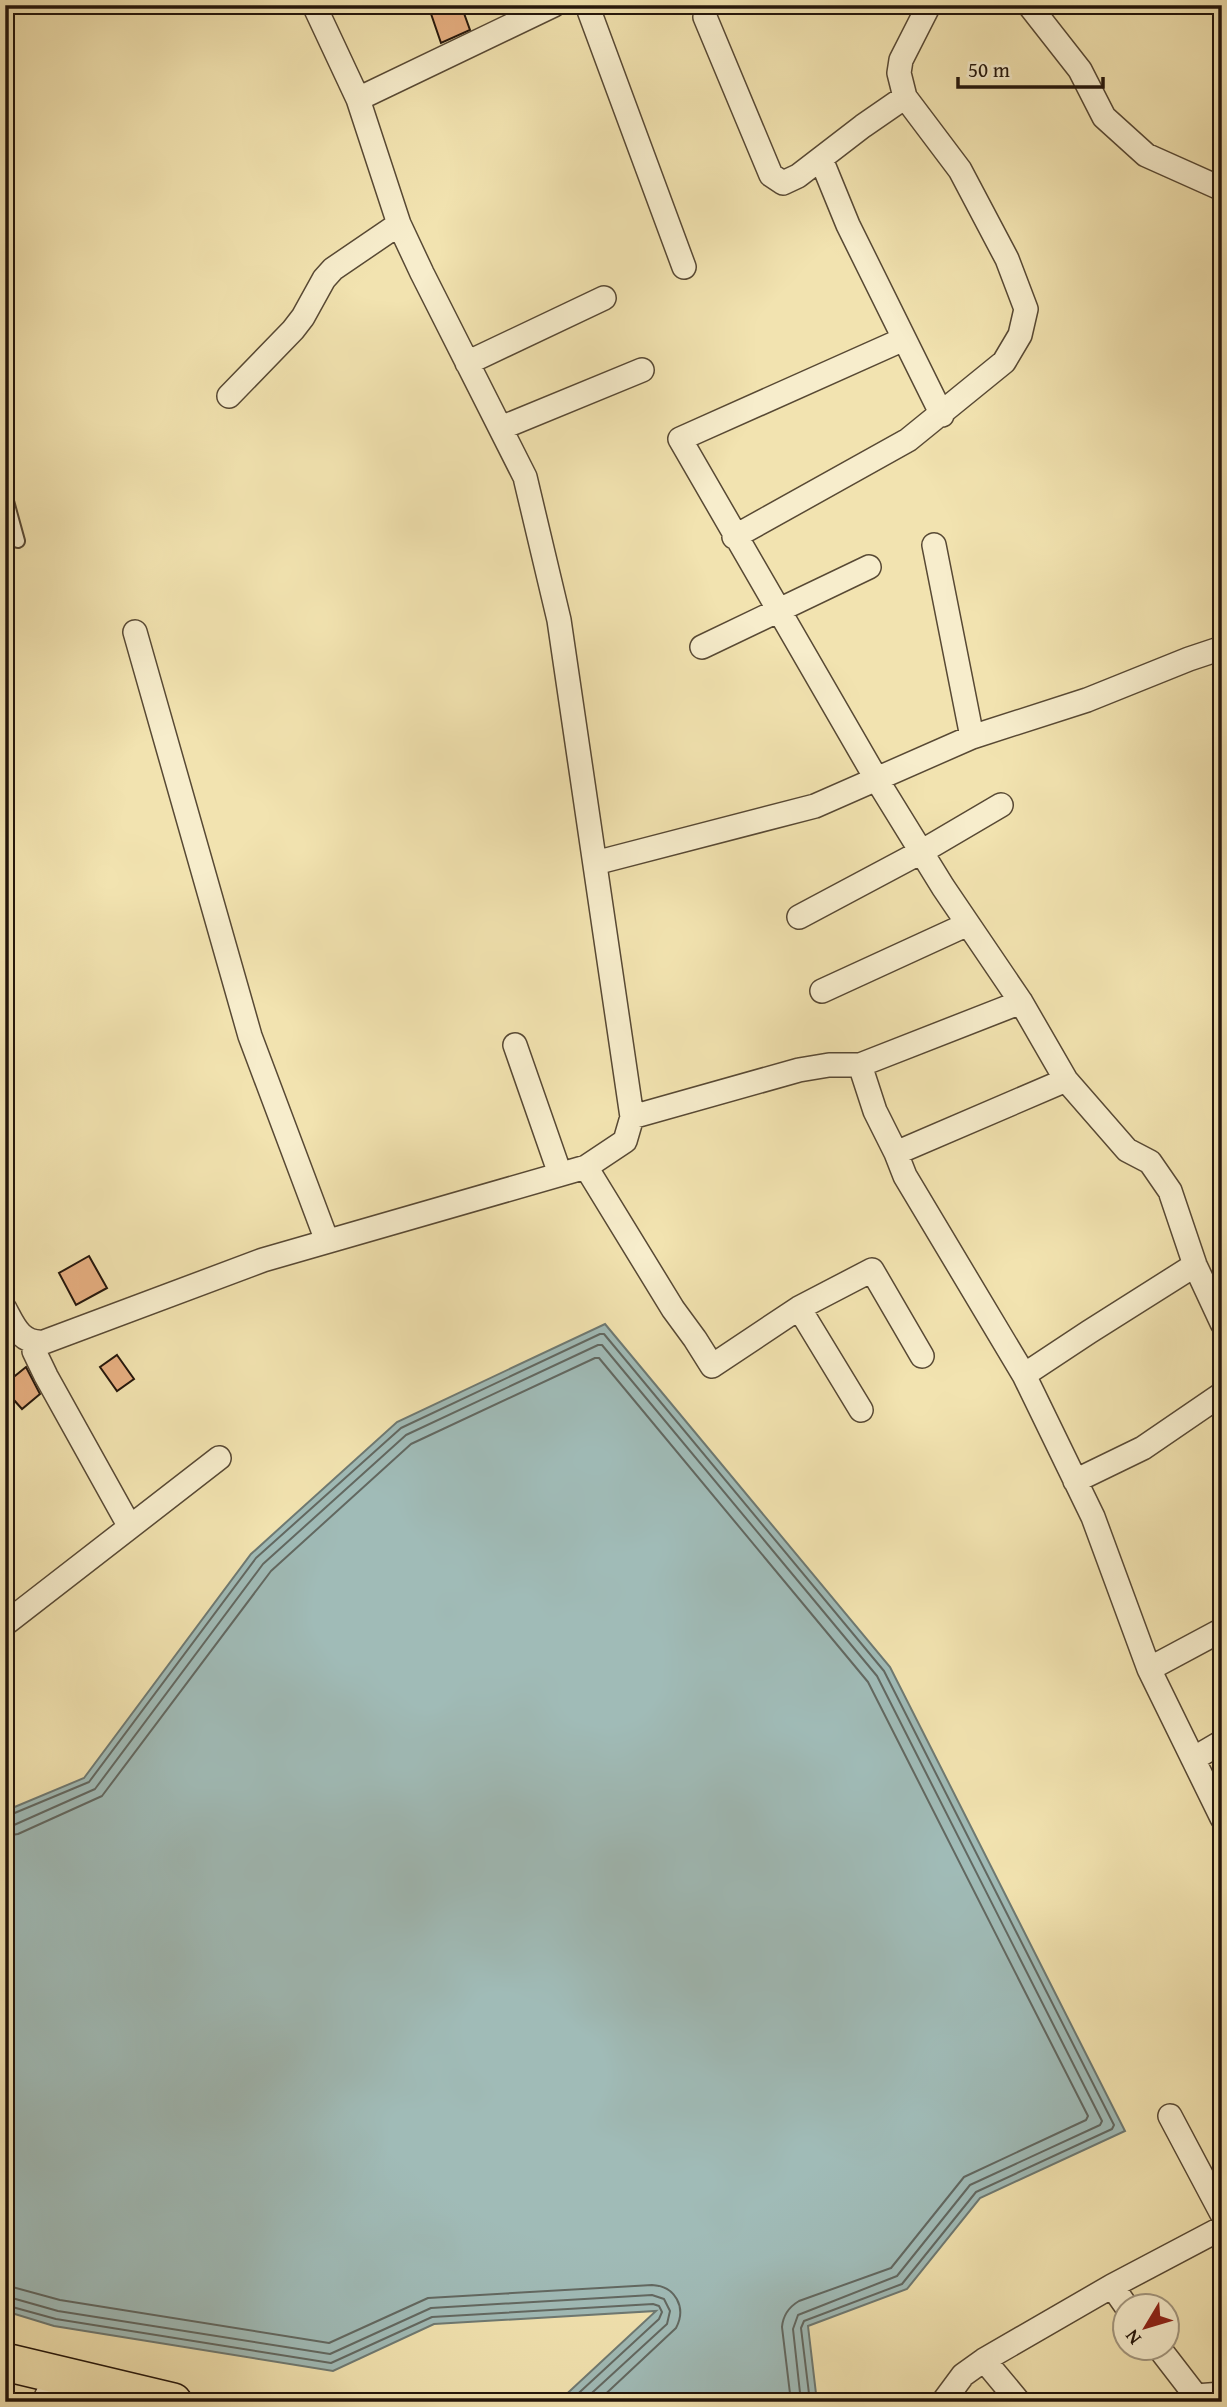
<svg xmlns="http://www.w3.org/2000/svg" width="1227" height="2407" viewBox="0 0 1227 2407" font-family="'Gentium Book Plus',serif">
	<style>
		.water { fill: #a0bbb7; stroke: #6e7972; stroke-width: 2 }
		.lines { fill: none; stroke-linecap: round; stroke-linejoin: round }
		.shore { stroke: #626861; stroke-width: 2 }
		.building { fill: #e7af81; stroke: #24160b; stroke-width: 2 }
		.lane-casing { stroke: #584934; stroke-width: 16 }
		.street-casing { stroke: #584934; stroke-width: 26 }
		.primary-casing { stroke: #24160b; stroke-width: 40 }
		.lane { stroke: #f7edcc; stroke-width: 12 }
		.street { stroke: #f7edcc; stroke-width: 23 }
		.primary { stroke: #f2e3b0; stroke-width: 37 }
	</style>
	<rect width="100%" height="100%" fill="#f2e3b0"/>
	<filter id="stains"><feTurbulence type="fractalNoise" baseFrequency=".00286" numOctaves="4"/><feColorMatrix values="0 0 0 0 .2 0 0 0 0 .09 0 0 0 0 .02 0 0 0 .5 -.17"/></filter>
	<radialGradient id="worn" r=".72"><stop offset=".6" stop-color="#630" stop-opacity="0"/><stop offset="1" stop-color="#630" stop-opacity=".3"/></radialGradient>
	<path class="water" d="M 605,1324 L 890,1667 L 1125,2131 L 980,2198 L 907,2289 L 808,2326 L 817,2402 L 558,2402 L 656,2311 L 434,2324 L 333,2371 L 54,2326 L 5,2311 L 5,1811 L 84,1778 L 251,1554 L 397,1422 Z"/>
	<g class="lines">
		<path class="shore" d="M 5,1817 L 89,1782 L 256,1558 L 401,1428 L 600,1334 L 604,1334 L 884,1671 L 1114,2125 L 1112,2129 L 976,2192 L 902,2284 L 804,2321 L 801,2328 L 810,2402
			M 5,1826 L 14,1825 L 95,1789 L 263,1564 L 406,1435 L 598,1345 L 602,1345 L 877,1676 L 1102,2121 L 1100,2125 L 970,2185 L 897,2276 L 798,2315 L 793,2329 L 801,2402
			M 5,1836 L 18,1834 L 102,1796 L 271,1571 L 411,1444 L 595,1358 L 599,1358 L 868,1682 L 1088,2116 L 1086,2120 L 964,2177 L 891,2268 L 799,2301 C 789,2307 783,2315 782,2327 L 791,2402
			M 5,2285 L 60,2300 L 329,2343 L 428,2298 L 652,2285 C 675,2286 687,2307 676,2328 L 597,2402
			M 5,2296 L 58,2311 L 330,2354 L 431,2308 L 652,2295 L 664,2299 L 670,2311 L 667,2324 L 582,2402
			M 5,2305 L 56,2319 L 331,2363 L 432,2317 L 653,2304 L 659,2306 L 662,2312 L 659,2319 L 569,2402"/>
	</g>
	<path class="building" d="M 428,5 L 461,5 L 470,30 L 441,43 Z
		M 89,1256 L 107,1288 L 76,1305 L 59,1273 Z
		M 117,1355 L 134,1379 L 117,1391 L 100,1367 Z
		M 26,1367 L 40,1394 L 22,1409 L 5,1390 L 5,1384 Z"/>
	<g class="lines">
		<defs>
			<path id="lane" d="M 5,494 L 18,541"/>
			<path id="street" d="M 587,5 L 684,267
				M 1029,5 L 1080,70 L 1104,117 L 1146,155 L 1222,189
				M 705,17 L 771,175 L 783,183 L 798,176 L 863,126 L 905,97
				M 358,99 L 554,5
				M 821,159 L 848,225 L 942,415
				M 904,339 L 680,439 L 877,780 L 943,887 L 1021,1002 L 1066,1080 L 1127,1150 L 1150,1162 L 1170,1191 L 1195,1265 L 1222,1323
				M 467,363 L 604,298
				M 229,396 L 293,330 L 303,317 L 324,279 L 333,269 L 399,224
				M 501,428 L 642,370
				M 734,537 L 908,440 L 1004,362 L 1020,335 L 1026,309 L 1007,259 L 960,170 L 905,97 L 899,73 L 901,60 L 929,5
				M 934,545 L 972,737
				M 135,632 L 250,1036 L 327,1241
				M 702,647 L 869,567
				M 595,863 L 815,806 L 972,737 L 1087,700 L 1189,659 L 1222,648
				M 799,917 L 921,852 L 1001,805
				M 822,991 L 968,924
				M 515,1045 L 560,1174
				M 860,1065 L 875,1111 L 896,1153
				M 1066,1080 L 896,1153 L 905,1176 L 1024,1375 L 1093,1517 L 1149,1669 L 1222,1818
				M 632,1117 L 799,1070 L 829,1065 L 860,1065 L 1021,1002
				M 586,1167 L 673,1309 L 695,1339 L 712,1366 L 799,1308 L 872,1270 L 922,1356
				M 799,1308 L 861,1410
				M 5,1309 C 14,1326 21,1344 44,1342 L 263,1260 L 586,1167 L 625,1141 L 632,1117 L 559,620 L 525,477 L 422,273 L 399,224 L 358,99 L 314,5
				M 34,1343 L 34,1351 L 46,1376 L 130,1527
				M 1024,1375 L 1089,1332 L 1195,1265
				M 1075,1481 L 1143,1448 L 1222,1394
				M 5,1624 L 219,1458
				M 1149,1669 L 1222,1630
				M 1193,1759 L 1222,1742
				M 1170,2116 L 1222,2214
				M 1112,2286 L 1126,2306
				M 1159,2348 L 1196,2396 L 1222,2394
				M 984,2360 L 1019,2402
				M 44,2402 L 47,2395
				M 943,2402 L 963,2375 L 984,2360 L 1112,2286 L 1222,2228"/>
			<path id="primary" d="M 5,2362 L 173,2402"/>
		</defs>
		<use href="#lane" class="lane-casing"/>
		<use href="#street" class="street-casing"/>
		<use href="#primary" class="primary-casing"/>
		<use href="#lane" class="lane"/>
		<use href="#street" class="street"/>
		<use href="#primary" class="primary"/>
	</g>
	<rect width="1227" height="2407" fill="none" stroke="#f2e3b0" stroke-width="28"/>
	<rect x="7" y="7" width="1213" height="2393" fill="none" stroke="#24160b" stroke-width="3.5"/>
	<rect x="14" y="14" width="1199" height="2379" fill="none" stroke="#24160b" stroke-width="2"/>
	<g transform="translate(1146 2327) rotate(232)"><circle r="33" fill="#f7edcc" stroke="#a3977f" stroke-width="2"/>
	<path d="M0-5L12 26L0 18L-12 26Z" fill="#8f2418"/>
	<text y="-10" font-size="19" font-weight="bold" text-anchor="middle" fill="#24160b">N</text>
	</g>
	<path d="M958 77v10h145v-10" fill="none" stroke="#24160b" stroke-width="3.5"/>
	<text x="968" y="77" font-size="21" fill="#24160b" stroke="#f7edcc" stroke-width="5" paint-order="stroke">50 m</text>
	<rect width="100%" height="100%" filter="url(#stains)"/>
	<rect width="100%" height="100%" fill="url(#worn)"/>
</svg>
